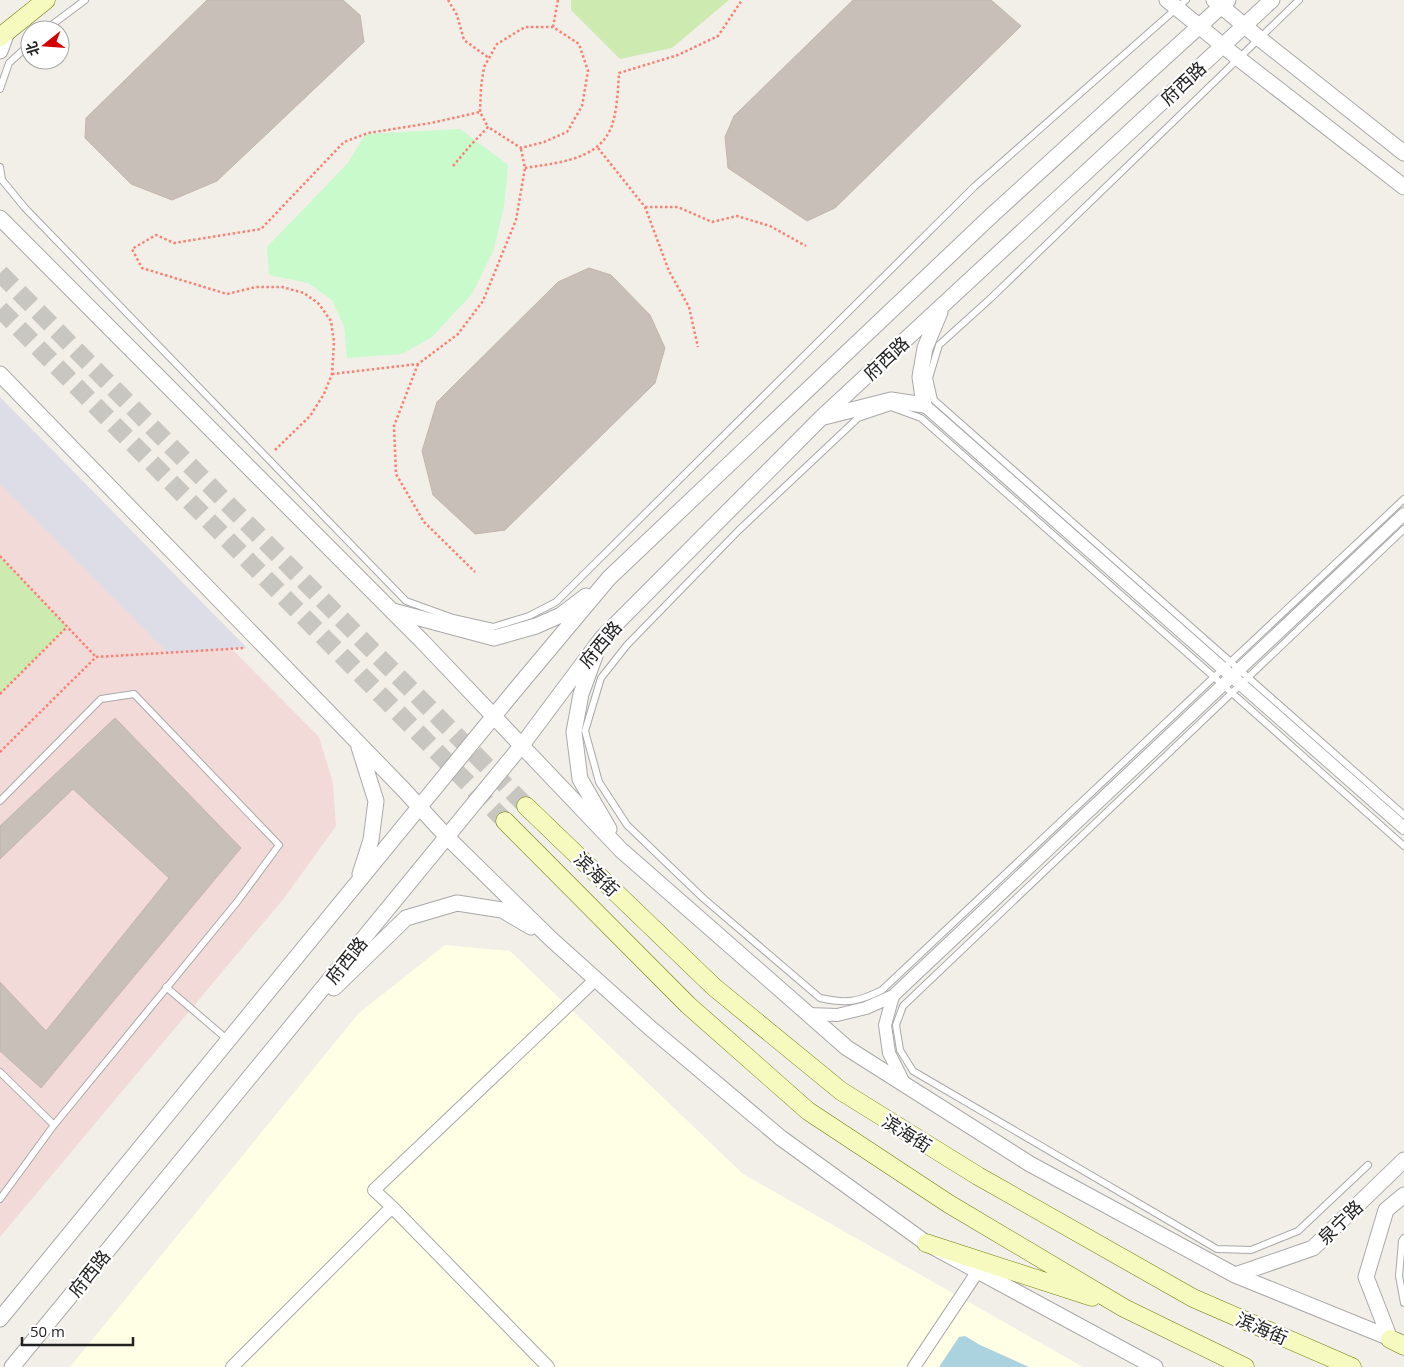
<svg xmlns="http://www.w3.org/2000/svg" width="1404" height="1367" viewBox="0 0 1404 1367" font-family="'Open Sans','Noto Sans SC',sans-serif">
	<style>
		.commercial { fill: #f2dad9 }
		.education { fill: #ffffe5 }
		.grass { fill: #cdebb0 }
		.park { fill: #c8facc }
		.plaza { fill: #dddde8 }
		.water { fill: #aad3df }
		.building { fill: #c7bfb8; stroke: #c4b6ab }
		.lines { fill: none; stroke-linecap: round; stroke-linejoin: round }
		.secondary-tunnel { stroke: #c8c6c1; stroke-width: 18; stroke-dasharray: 18 9; stroke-linecap: butt }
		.service-casing { stroke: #a9a9a9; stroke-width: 8 }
		.minor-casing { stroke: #a9a9a9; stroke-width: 14 }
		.tertiary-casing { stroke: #a9a9a9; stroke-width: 17 }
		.secondary-casing { stroke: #707d05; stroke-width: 19 }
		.path { stroke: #fa8072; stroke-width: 2.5; stroke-dasharray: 2.5 2.5; stroke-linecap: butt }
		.service { stroke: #fff; stroke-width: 6 }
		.minor { stroke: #fff; stroke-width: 12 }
		.tertiary { stroke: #fff; stroke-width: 15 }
		.secondary { stroke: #f7fabf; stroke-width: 18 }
		.labels { text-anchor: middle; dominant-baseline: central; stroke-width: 4.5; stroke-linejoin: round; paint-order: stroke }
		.street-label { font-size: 18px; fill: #222; stroke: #fff }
	</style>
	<rect width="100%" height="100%" fill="#f2efe9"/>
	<path class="commercial" d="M 0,426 L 237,654 L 319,737 L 333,783 L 336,826 L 285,897 L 0,1237 Z"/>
	<path class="education" d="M 445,945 L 510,951 L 743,1174 L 1083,1367 L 70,1367 L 359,1013 Z"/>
	<path class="grass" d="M 571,0 L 729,0 L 672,48 L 620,59 L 571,10 Z
		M 0,556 L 67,627 L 0,694 Z"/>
	<path class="park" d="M 460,129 L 508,165 L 504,206 L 494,249 L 472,294 L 432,337 L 402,354 L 347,358 L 344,326 L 332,300 L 308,283 L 269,275 L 267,247 L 348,163 L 365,134 Z"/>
	<path class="plaza" d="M 0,397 L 247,648 L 168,653 L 0,484 Z"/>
	<path class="water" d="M 965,1336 L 980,1345 L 1029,1367 L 939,1367 L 959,1337 Z"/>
	<path class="building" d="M 207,0 L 343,0 L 360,15 L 364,42 L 217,181 L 172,200 L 131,184 L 85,138 L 86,118 Z
		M 853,0 L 991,0 L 1021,26 L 835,208 L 807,221 L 728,168 L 725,137 L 734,116 Z
		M 589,268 L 611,275 L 650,315 L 665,348 L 655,383 L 505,530 L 475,534 L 433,495 L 422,451 L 437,402 L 558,282 Z
		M 115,718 L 241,848 L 41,1088 L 0,1051 L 0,982 L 46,1031 L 169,878 L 73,789 L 0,859 L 0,826 Z"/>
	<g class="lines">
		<path class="secondary-tunnel" d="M 0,273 L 526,806
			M 0,309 L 505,821"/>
		<defs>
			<path id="service" d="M 1299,0 L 991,298 L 939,345 L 929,378 L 934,400 L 1404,815
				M 45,30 L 85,0
				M 0,89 L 9,63 L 30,44
				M 0,167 L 2,180 L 25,208 L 406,601 L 453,618 L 493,627 L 529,616 L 556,602 L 974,187 L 1186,0
				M 1404,499 L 1222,670 L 1214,677 L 882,990 C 858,1002 847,1004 820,998 L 703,898 L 627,825 L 599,782 L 585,731 L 601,678 L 627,645 L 739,530 L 858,418 L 891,407 L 921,418 L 1214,677 L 1232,693 L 1404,846
				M 0,801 L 101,699 L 134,694 L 279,845 L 237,902 L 54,1125 L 0,1199
				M 166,987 L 228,1040
				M 0,1072 L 54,1125
				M 1368,1165 L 1298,1231 L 1251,1250 L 1217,1249 L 913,1071 L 900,1050 L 896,1025 L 903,1006 L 1404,529
				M 1404,1238 L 1402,1241 L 1399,1276 L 1404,1303"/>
			<path id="minor" d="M 924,405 L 1404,828
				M 893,996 L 1404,514
				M 808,1014 L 837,1015 L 866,1008 L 893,996 L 885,1025 L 889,1053 L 905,1085
				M 392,1207 L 374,1190 L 596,979
				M 232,1367 L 392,1207 L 548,1367
				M 914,1367 L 978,1271"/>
			<path id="tertiary" d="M 1167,0 L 1238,58 L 1404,187
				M 1214,0 L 1259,38 L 1404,153
				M 0,51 L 7,32
				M 0,218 L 422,641 L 621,850 L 847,1048 L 1030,1164 L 1235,1275 L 1400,1342
				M 0,374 L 403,789 L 447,837 L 551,939 L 649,1027 L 781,1138 L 926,1243 L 1155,1367
				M 824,417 L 891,400 L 924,405 L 920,377 L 925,348 L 940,312
				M 393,611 L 494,638 L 536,626 L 561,615 L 586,596
				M 596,653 L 581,694 L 574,732 L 580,779 L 609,829
				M 359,747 L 376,801 L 371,840 L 360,874
				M 334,988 L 406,918 L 457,903 L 502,910 L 531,927
				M 1235,1275 L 1313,1248 L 1404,1160
				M 0,1319 L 516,689 L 609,578 L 991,216 L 1228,0
				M 1390,1339 L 1366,1277 L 1386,1210 L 1404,1195
				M 12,1367 L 522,745 L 602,638 L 822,417 L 1272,0"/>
			<path id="secondary" d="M 0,37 L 46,0
				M 526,806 L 714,987 L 841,1091 L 978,1176 L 1193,1298 L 1352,1367
				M 505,821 L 688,1005 L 808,1111 L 949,1204 L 1124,1308 L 1245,1367
				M 926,1243 L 1092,1297
				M 1390,1339 L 1404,1346"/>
		</defs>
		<use href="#service" class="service-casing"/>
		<use href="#minor" class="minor-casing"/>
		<use href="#tertiary" class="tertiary-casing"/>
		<use href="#secondary" class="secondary-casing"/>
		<path class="path" d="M 448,0 L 457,15 L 464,40 L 489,58
			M 553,27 L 558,0
			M 598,148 L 645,207 L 669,271 L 689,307 L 698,347
			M 453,166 L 469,147 L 488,127 L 521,148 L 544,142 L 567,132 L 582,106 L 588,71 L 579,44 L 553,27 L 525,27 L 497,44 L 484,67 L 481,87 L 480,112 L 488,127
			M 525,168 C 554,163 596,161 610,130 C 617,116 618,89 619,73 L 678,55 L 718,36 L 742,0
			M 645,207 L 678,207 L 712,222 L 737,216 L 770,226 L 806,246
			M 418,364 L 394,426 L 396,474 L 424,522 L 475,572
			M 332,374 L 418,364 L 458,334 L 483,301 L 516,220 L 525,168 L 521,149
			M 275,450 L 310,416 L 324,394 L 332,374 L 334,342 L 331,321 L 319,304 L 304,293 L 282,287 L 256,287 L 227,294 L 142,268 L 132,249 L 156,235 L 174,243 L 261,229 L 344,142 L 368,133 L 431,123 L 480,112
			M 0,556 L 96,657
			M 0,694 L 67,627
			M 0,752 L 96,657 L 245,648"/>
		<use href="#service" class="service"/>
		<use href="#minor" class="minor"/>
		<use href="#tertiary" class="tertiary"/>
		<use href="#secondary" class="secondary"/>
	</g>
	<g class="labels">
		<g class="street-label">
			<text transform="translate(1183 83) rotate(-43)">府西路</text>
			<text transform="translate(886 358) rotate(-43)">府西路</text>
			<text transform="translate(600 644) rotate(-50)">府西路</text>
			<text transform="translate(597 874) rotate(44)">滨海街</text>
			<text transform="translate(346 960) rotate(-51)">府西路</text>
			<text transform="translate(907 1133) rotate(32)">滨海街</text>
			<text transform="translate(1340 1222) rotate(-44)">泉宁路</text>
			<text transform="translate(89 1273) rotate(-51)">府西路</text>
			<text transform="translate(1262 1328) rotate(23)">滨海街</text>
		</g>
	</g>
	<g transform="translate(45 45) rotate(253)"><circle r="24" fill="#ffffff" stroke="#a7a7a7"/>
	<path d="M0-4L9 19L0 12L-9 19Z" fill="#d40000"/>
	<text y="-8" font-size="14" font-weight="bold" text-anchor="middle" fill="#222222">北</text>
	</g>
	<path d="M22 1337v8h111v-8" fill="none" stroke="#222222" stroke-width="2.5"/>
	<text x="30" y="1337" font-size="15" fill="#222222" stroke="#ffffff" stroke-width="4" paint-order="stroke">50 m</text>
</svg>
